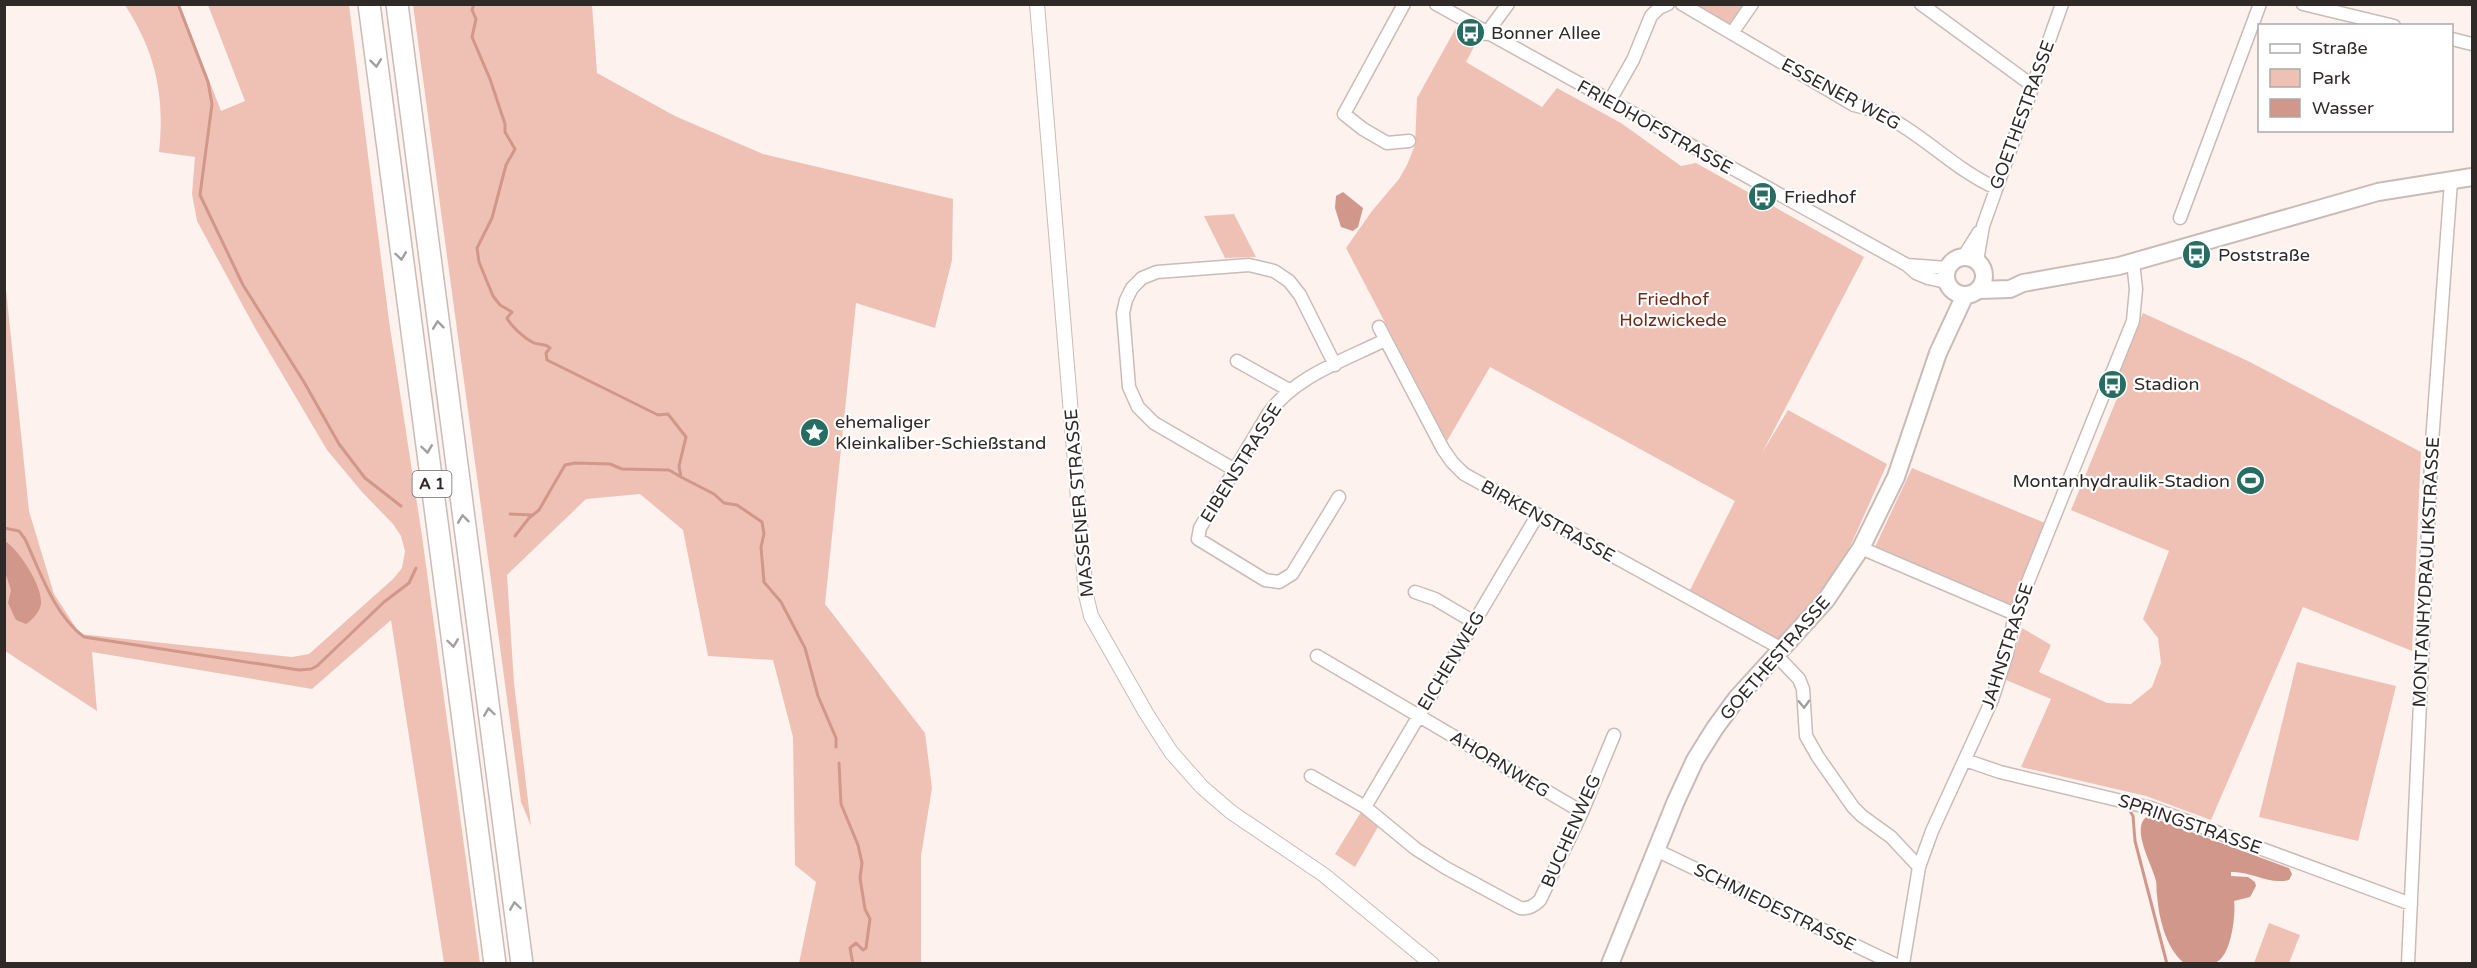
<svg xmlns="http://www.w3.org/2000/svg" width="2477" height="968" viewBox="0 0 2477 968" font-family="'Varela Round',sans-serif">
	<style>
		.green { fill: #efc1b5 }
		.water { fill: #d0978a }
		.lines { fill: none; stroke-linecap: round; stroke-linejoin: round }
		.stream { stroke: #d0978a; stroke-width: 3 }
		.minor-casing { stroke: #cabbb7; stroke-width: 15 }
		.tertiary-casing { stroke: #cabbb7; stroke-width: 16 }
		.secondary-casing { stroke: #cabbb7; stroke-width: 20 }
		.motorway-casing { stroke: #cabbb7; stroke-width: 24 }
		.minor { stroke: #fff; stroke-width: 12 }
		.tertiary { stroke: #fff; stroke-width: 14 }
		.secondary { stroke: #fff; stroke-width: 16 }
		.motorway { stroke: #fff; stroke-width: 21 }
		.oneway { stroke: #a19f9e }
		.labels { text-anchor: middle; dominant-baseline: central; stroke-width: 4.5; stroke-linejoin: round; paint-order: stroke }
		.shield { fill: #fff; stroke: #6d6968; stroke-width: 1.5 }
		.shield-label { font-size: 16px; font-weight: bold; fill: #2f2928 }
		.poi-label { font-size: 18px; fill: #2f2928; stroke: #fff; text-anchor: start }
		.street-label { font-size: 18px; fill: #2f2928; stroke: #fff }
		.park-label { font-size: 18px; fill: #702b1c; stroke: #fff }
	</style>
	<rect width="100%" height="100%" fill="#fef2ef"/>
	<path class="green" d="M 1698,4 L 1747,5 L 1733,23 L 1727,24 L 1696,6 Z
		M 125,5 L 180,5 L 221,111 L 245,101 L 208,5 L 349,5 L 389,321 L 422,536 L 480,963 L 444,963 L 391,620 L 312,689 L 92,652 L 97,711 L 5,651 L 4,270 L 29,511 L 54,594 L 80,634 L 292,657 L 309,654 L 393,579 L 402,568 L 405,551 L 401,536 L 393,524 L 362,492 L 327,450 L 255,328 L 197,221 L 192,194 L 195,157 L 159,152 C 165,96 156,53 125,5 Z
		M 413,5 L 592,5 L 597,73 L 675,116 L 763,154 L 953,199 L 952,260 L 935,328 L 856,303 L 825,604 L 925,733 L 932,788 L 921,856 L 921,963 L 799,963 L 816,882 L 795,865 L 793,737 L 773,660 L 708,656 L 683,530 L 640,494 L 586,499 L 507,575 L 514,683 L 531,826 L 521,802 Z
		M 1457,26 L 1478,39 L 1466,62 L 1542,107 L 1557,88 L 1621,123 L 1681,166 L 1696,163 L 1864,257 L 1762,453 L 1788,410 L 1887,464 L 1849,549 L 1819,594 L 1779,640 L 1690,590 L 1735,501 L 1490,367 L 1447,441 L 1346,248 L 1372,211 L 1399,179 L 1407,165 L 1415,145 L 1417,98 Z
		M 1234,214 L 1256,257 L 1225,258 L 1204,216 Z
		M 2143,313 L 2248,361 L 2421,452 L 2412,651 L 2303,607 L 2211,820 L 2146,796 L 2021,767 L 2051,699 L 2006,680 L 2022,628 L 2051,645 L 2039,672 L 2107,703 L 2131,704 L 2152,687 L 2161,663 L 2158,638 L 2143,619 L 2169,551 L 2071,510 L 2120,391 L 2113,385 Z
		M 1912,468 L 2045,523 L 2010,607 L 1874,549 Z
		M 2297,662 L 2396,686 L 2358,841 L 2259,817 Z
		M 1361,812 L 1378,827 L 1355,867 L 1335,854 Z
		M 2269,923 L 2300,935 L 2289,963 L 2254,963 Z"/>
	<path class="water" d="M 1343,192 L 1363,208 L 1358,227 L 1353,231 L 1341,227 L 1335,208 L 1336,196 Z
		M 5,541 C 19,550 41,584 41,601 C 42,610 33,619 26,624 L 16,620 L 8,603 L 11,590 L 5,572 Z
		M 2148,816 L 2289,868 L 2292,874 L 2289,880 C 2268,885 2252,871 2231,872 L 2231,876 L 2248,877 L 2255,882 L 2256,886 L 2250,897 L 2234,901 C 2236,915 2231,959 2214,963 C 2205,965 2193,963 2184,963 C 2166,948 2159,919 2157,895 C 2156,891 2157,885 2156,881 C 2153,866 2129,827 2148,816 Z"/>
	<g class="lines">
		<path class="stream" d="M 178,4 L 208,82 L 212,104 L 200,195 L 243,285 L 304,382 L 339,444 L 365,478 L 401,506
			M 474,4 L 472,10 L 476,19 L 472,37 L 490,79 L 505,124 L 505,132 L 515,149 L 506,165 L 492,218 L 477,248 L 479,262 L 493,296 L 500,305 L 512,312 L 507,318 C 511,326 523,337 532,342 C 538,346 544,342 550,348 L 546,353 L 547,360 L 658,415 L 668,414 L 686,437 L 679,466 L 681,477 L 714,494 L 724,503 L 737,505 L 762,522 L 764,534 L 761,547 L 764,582 L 781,602 L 805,648 L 818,696 L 836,738 L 836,747
			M 510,514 L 532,515
			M 4,528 L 19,531 L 25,539 C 40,571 54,615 84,637 L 299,670 L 311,669 L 317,666 L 384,602 L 409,583 L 416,568
			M 515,536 L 529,518 L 539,510 L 565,465 L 575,463 L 610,464 L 622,469 L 669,470 L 681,477
			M 839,763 L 841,804 L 858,845 L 862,863 L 860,878 L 865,909 L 870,919 L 866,948 L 863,950 L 856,943 L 850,948 L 853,964
			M 2127,806 L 2133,816 L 2135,841 L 2167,964"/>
		<defs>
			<path id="minor" d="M 1404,4 L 1344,114 L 1363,129 L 1387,143 L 1409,141
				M 1436,4 L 1907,265 L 1916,273 L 1928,278 L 1946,282
				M 1682,4 L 1854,105 C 1908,116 1946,166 1996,188
				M 1921,4 L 2033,86
				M 2303,4 L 2394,26
				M 1732,33 L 1752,4
				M 1486,34 L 1508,4
				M 2452,39 L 2472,44
				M 1609,102 L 1633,60 L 1651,16 L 1659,8 L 1668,4
				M 2180,218 L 2260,4
				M 1964,256 L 1979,232
				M 1977,261 L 1983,226 L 2062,4
				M 1907,265 L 1947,268
				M 1379,327 L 1443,449 L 1452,462 L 1464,474 L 1782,649
				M 1237,361 L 1289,390
				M 1235,470 L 1154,423 L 1138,407 L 1129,387 L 1123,313 L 1126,300 L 1132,288 L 1142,278 L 1157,272 L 1249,265 L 1274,271 L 1289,281 L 1300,295 L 1335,365
				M 1339,497 L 1292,574 L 1279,582 L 1265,580 L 1198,539 L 1200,528 L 1268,414 C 1295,376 1345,360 1385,340
				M 1861,548 L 2015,614
				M 1415,592 L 1435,599 L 1474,622
				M 1776,655 L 1799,679 L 1803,689 L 1806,736 L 1818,757 L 1853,807 L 1862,816 L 1891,837 L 1919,867
				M 1317,656 L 1582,812
				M 1965,760 L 2000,772 L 2151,808 L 2411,904
				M 1311,776 L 1365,807 L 1416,849 L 1446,868 L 1520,908 C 1529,909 1534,906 1540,900 L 1582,812 L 1614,735
				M 1365,807 L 1537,516
				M 1656,850 L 1894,964
				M 1903,964 L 1919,867 L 1932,831 L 1992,700 L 2007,654 L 2015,614 L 2133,321 L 2136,289 L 2133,262
				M 2408,964 L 2432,442 L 2451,181"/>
			<path id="tertiary" d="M 1037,4 L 1086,595 L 1091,616 L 1146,713 L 1171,752 L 1202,787 L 1231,812 L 1324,875 L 1432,964"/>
			<path id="secondary" d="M1946 276a19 19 0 1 1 38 0a19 19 0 1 1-38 0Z
				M 1978,290 L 2010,289 L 2023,283 L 2119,266 L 2378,192 L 2472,177
				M 1610,964 L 1676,801 L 1695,760 L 1715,728 L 1737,698 L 1826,600 L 1861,548 L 1896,477 L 1938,353 L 1965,295"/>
			<path id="motorway" d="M 369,4 L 495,964
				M 397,4 L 522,964"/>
		</defs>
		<use href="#minor" class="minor-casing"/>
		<use href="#tertiary" class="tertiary-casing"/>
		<use href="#secondary" class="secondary-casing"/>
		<use href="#motorway" class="motorway-casing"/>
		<use href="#minor" class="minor"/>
		<use href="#tertiary" class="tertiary"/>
		<use href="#secondary" class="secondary"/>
		<use href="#motorway" class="motorway"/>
	</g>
	<defs><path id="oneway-chevron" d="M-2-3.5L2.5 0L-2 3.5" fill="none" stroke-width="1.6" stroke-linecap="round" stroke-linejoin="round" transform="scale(1.5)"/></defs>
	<g class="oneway">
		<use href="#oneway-chevron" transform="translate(376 63) rotate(83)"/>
		<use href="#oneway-chevron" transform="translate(401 256) rotate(82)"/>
		<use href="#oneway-chevron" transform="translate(438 325) rotate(-97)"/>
		<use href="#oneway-chevron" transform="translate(427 449) rotate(82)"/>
		<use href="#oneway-chevron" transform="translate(463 519) rotate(-97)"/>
		<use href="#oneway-chevron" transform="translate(453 643) rotate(82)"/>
		<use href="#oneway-chevron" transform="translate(1804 704) rotate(88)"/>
		<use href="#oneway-chevron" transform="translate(489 712) rotate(-98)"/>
		<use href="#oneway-chevron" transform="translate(515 906) rotate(-98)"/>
	</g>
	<defs>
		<symbol id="bus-disc" viewBox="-11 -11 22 22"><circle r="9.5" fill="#266d62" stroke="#fff"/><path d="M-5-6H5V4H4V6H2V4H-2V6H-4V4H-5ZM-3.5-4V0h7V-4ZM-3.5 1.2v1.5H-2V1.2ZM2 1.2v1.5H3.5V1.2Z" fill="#fff"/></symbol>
		<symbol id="sight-disc" viewBox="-11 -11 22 22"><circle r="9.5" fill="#266d62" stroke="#fff"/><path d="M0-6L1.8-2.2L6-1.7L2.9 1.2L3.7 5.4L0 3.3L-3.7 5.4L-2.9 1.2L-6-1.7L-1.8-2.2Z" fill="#fff"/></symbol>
		<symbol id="stadium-disc" viewBox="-11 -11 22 22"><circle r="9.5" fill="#266d62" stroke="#fff"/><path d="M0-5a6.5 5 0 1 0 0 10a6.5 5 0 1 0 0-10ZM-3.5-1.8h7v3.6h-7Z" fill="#fff"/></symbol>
	</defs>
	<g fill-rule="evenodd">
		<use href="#bus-disc" x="1454" y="16" width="33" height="33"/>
		<use href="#bus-disc" x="1746" y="180" width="33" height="33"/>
		<use href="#bus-disc" x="2180" y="238" width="33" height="33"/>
		<use href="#bus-disc" x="2096" y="368" width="33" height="33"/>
		<use href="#sight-disc" x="798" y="416" width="33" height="33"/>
		<use href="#stadium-disc" x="2234" y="464" width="33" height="33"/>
	</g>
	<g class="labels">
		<rect class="shield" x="412.5" y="471" width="39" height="26" rx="4.5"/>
		<g class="shield-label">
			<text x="432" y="484">A 1</text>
		</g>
		<g class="poi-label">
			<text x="1491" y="33">Bonner Allee</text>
			<text x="1784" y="197">Friedhof</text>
			<text x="2218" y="255">Poststraße</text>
			<text x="2134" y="384">Stadion</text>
			<text x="835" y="422">ehemaliger<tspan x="835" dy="21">Kleinkaliber-Schießstand</tspan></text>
			<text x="2230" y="481" text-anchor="end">Montanhydraulik-Stadion</text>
		</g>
		<g class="street-label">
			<text transform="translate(1841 94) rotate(28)">ESSENER WEG</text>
			<text transform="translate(2022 115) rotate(-70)">GOETHESTRASSE</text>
			<text transform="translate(1655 127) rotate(29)">FRIEDHOFSTRASSE</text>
			<text transform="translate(1241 463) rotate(-58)">EIBENSTRASSE</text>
			<text transform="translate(1079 503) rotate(-95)">MASSENER STRASSE</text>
			<text transform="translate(1548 521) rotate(29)">BIRKENSTRASSE</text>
			<text transform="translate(2426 572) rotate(-87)">MONTANHYDRAULIKSTRASSE</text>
			<text transform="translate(2007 646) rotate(-72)">JAHNSTRASSE</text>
			<text transform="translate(1775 658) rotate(-49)">GOETHESTRASSE</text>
			<text transform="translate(1451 661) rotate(-59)">EICHENWEG</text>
			<text transform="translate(1500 764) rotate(31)">AHORNWEG</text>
			<text transform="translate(2190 824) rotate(19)">SPRINGSTRASSE</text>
			<text transform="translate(1571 831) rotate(-66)">BUCHENWEG</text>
			<text transform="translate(1775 907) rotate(26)">SCHMIEDESTRASSE</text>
		</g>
		<g class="park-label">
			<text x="1673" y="299">Friedhof<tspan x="1673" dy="21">Holzwickede</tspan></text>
		</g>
	</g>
	<rect width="2477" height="968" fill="none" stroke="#2f2928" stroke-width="12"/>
	<rect x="2258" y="24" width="195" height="108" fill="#ffffff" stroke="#aca9a9" stroke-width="1.5"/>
	<rect x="2270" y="44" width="30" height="9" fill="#ffffff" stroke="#aca9a9" stroke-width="1.5"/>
	<text x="2312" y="54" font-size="18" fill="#2f2928">Straße</text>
	<rect x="2270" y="69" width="30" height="18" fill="#efc1b5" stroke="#aca9a9" stroke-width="1.5"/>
	<text x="2312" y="84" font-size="18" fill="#2f2928">Park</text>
	<rect x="2270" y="99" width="30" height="18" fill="#d0978a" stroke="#aca9a9" stroke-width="1.5"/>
	<text x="2312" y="114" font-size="18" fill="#2f2928">Wasser</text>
</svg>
